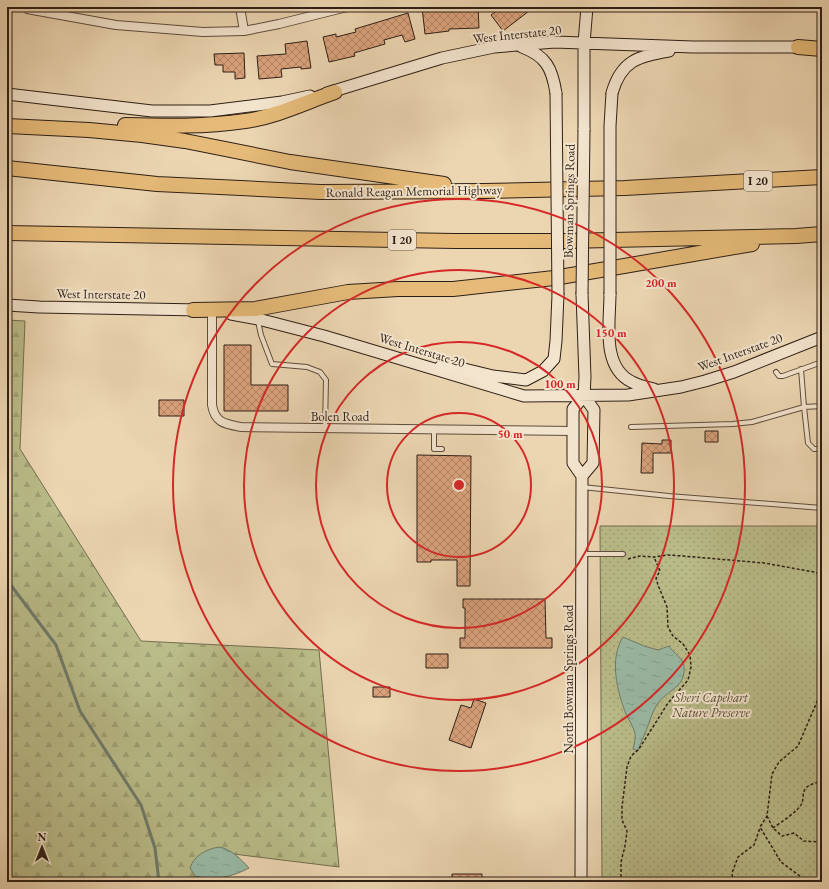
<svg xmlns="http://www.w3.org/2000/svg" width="829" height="889" viewBox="0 0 829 889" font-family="'EB Garamond',serif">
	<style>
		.forest { fill: url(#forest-firs); stroke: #746e50 }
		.park { fill: url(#park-dots); stroke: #746e50 }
		.water { fill: url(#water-ripples); stroke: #6f7c6c }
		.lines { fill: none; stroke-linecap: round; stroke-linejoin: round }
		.stream { stroke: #6f7c6c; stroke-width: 3 }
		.building { fill: url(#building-cross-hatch); stroke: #2e1f16 }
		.lane-casing { stroke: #5e4d3d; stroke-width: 6 }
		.street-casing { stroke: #5e4d3d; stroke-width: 10 }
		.secondary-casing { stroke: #2e1f16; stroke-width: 13 }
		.highway-casing { stroke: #2e1f16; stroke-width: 16 }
		.path { stroke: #2e1f16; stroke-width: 1.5; stroke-dasharray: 3 2; stroke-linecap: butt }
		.lane { stroke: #f3e4cd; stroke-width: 4 }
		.street { stroke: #f3e4cd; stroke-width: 8 }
		.secondary { stroke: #f3e4cd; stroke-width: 11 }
		.highway { stroke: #e6bb79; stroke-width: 14 }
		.secondary-bridge-casing { stroke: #2e1f16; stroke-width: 13; stroke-linecap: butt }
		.secondary-bridge { stroke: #f3e4cd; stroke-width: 11 }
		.ring { fill: none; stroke: #d62828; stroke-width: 2 }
		.labels { text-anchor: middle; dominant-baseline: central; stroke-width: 4; stroke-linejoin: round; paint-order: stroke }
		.shield { fill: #f3e4cd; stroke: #695a4d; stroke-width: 1 }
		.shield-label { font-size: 12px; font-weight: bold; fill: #2e1f16 }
		.street-label { font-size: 13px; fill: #2e1f16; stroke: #f3e4cd }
		.park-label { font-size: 13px; font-style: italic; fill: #584e39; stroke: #f3e4cd }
		.centre { fill: #d62828; stroke: #f3e4cd; stroke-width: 2 }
		.ring-label { font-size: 12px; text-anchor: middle; font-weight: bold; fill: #d62828; stroke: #f3e4cd; stroke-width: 4; stroke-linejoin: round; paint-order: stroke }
	</style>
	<defs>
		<pattern id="forest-firs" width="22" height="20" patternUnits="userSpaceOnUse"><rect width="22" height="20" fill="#babd8a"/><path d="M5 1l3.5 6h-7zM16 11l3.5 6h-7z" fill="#a0a276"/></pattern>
		<pattern id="park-dots" width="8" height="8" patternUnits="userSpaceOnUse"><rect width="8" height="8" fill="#babd8a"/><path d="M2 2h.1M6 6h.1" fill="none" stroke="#a0a276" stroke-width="1.8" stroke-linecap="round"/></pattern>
		<pattern id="water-ripples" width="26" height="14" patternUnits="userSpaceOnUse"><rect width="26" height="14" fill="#9abaa6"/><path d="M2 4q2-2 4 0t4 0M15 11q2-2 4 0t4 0" fill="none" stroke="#859f8e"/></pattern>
		<pattern id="building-cross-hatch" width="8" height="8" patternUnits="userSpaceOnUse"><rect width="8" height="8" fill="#dba37c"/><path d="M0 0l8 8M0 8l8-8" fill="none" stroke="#b28465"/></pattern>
	</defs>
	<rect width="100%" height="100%" fill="#ecd6b2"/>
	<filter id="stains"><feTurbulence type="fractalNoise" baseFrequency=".005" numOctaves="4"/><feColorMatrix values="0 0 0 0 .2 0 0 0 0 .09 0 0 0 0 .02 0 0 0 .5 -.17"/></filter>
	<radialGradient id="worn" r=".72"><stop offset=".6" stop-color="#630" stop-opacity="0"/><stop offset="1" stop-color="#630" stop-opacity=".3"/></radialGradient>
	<path class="forest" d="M 7,320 L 25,321 L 20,449 L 141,641 L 319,650 L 339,867 L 209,851 L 218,882 L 7,882 Z"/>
	<path class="park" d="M 600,526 L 822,526 L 822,882 L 602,882 Z"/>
	<path class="water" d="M 623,637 L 644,646 L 658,650 L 669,646 C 673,653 683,658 684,666 C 686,687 669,689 659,702 C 652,711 650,721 646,731 C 643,738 640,744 638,751 L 633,749 C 634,744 636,738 635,734 C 635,729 628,719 626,714 C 617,691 609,659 623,637 Z
		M 219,847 C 231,849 241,859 249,868 C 232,877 214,881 195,876 L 190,868 C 194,855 207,849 219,847 Z"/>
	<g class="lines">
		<path class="stream" d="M 7,580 L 56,645 L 80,711 L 141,805 L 155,848 L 159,882"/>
	</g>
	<path class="building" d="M 422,7 L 478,7 L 479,28 L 449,29 L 449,31 L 425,34 Z
		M 502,7 L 526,7 L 529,11 L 503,31 L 491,15 Z
		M 408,13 L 415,39 L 405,42 L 402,35 L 384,40 L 385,44 L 354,53 L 355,56 L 329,62 L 323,37 L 336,34 L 336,37 L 356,32 L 355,29 Z
		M 307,41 L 311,68 L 301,69 L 301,67 L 281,69 L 282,77 L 259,79 L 257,56 L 286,54 L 285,44 Z
		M 244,53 L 245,78 L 235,79 L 235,72 L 223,72 L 223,65 L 215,65 L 214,54 Z
		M 224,345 L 251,345 L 251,385 L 288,385 L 288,411 L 224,411 Z
		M 159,400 L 184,400 L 184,416 L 159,416 Z
		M 705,431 L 718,431 L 718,442 L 705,442 Z
		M 662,440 L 671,440 L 671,453 L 653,453 L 653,473 L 641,473 L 642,443 L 662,444 Z
		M 417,455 L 471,456 L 470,586 L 457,586 L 457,560 L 431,560 L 431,562 L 417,562 Z
		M 463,599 L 545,599 L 546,638 L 552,638 L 552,648 L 460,648 L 460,638 L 465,638 L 465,608 L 463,608 Z
		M 426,654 L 448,654 L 448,668 L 426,668 Z
		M 373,687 L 390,687 L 390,697 L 373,697 Z
		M 474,699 L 486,703 L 471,748 L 449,740 L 461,705 L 471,708 Z
		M 452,874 L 482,874 L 482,882 L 452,882 Z"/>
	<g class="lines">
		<defs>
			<path id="lane" d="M 258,321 L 261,335 L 272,364 L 307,367 L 320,372 L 326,380 L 325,428
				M 776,372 L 779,376 L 783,376 L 822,362
				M 822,406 L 804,407 L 808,443 L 814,449 L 822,449
				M 631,427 L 733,424 L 752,422 L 804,407 L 801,369
				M 434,429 L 434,449 L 442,449
				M 582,487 L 669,496 L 822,508
				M 584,554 L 623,554"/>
			<path id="street" d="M 240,7 L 244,31
				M 27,9 L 116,25 L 203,32 L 244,31 L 279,24 L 347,7
				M 212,311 L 212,405 C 215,423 225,424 241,427 L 574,431"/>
			<path id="secondary" d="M 522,47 C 546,56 552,68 556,93
				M 327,93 L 442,58 L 494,47 L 555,42 L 693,47 L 805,47
				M 612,93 C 621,61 638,56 669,51
				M 7,94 L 152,111 L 210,111 L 282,102 L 310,96
				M 584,130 L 584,43 L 587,7
				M 582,294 L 585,377 L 584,396
				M 610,294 C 610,322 601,367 632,382 C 639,386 646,387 654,389
				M 7,305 L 39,307 L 200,310
				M 231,314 L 258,319 L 324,336 L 524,396 L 628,395 L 681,387 L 705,381 L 734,372 L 822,337
				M 441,366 L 456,367 L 493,376 L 526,380 L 543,371 L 554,359 L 556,341 L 558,295
				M 582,476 L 593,463 L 594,410 L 584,396
				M 581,882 L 582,476 L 573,463 L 573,409 L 584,396"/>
			<path id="highway" d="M 798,47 L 822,49
				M 125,125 C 165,126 205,127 245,121 C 276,117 306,102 335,92
				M 7,126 L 89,130 L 142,135 L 185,141 L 290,162 L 444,184
				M 7,168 L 157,184 L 320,192 L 484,191 L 625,188 L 822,177
				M 7,233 L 455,241 L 564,241 L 796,236 L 822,234
				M 193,310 L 255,309 L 348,292 L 398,289 L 453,289 L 554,278 L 752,244"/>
		</defs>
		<use href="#lane" class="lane-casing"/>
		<use href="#street" class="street-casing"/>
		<use href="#secondary" class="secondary-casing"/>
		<use href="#highway" class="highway-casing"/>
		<path class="path" d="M 628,559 L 640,556 L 654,557 L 668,555 L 683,556 L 764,563 L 814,572 L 822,575
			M 767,816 L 773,828 L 782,836 L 794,833 L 804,841 L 822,842
			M 773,828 C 781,822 799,811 802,803 C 804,798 802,792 806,788 C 810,783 818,784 822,779
			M 621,882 L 621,862 L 625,846 L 627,831 L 622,820 L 622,807 L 627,767 L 631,756 L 639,749 L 668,703 L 688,680 L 691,667 L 690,655 L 683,644 L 673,636 L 668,627 L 667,607 L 658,585 L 656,578 L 660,571 L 654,557
			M 733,882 L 732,873 L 738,857 L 754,845 L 760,828
			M 808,882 L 781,862 L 760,827 L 767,816 L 772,774 L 779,762 L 798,746 L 822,690"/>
		<use href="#lane" class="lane"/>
		<use href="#street" class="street"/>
		<use href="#secondary" class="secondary"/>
		<use href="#highway" class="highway"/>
		<defs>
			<path id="secondary-bridge" d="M 556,93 L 558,295
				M 582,294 L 584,130
				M 610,294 L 610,126 L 612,93"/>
		</defs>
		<use href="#secondary-bridge" class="secondary-bridge-casing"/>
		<use href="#secondary-bridge" class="secondary-bridge"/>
	</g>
	<g class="ring">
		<circle cx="459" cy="485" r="72"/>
		<circle cx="459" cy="485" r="143"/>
		<circle cx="459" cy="485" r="215"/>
		<circle cx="459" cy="485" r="286"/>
	</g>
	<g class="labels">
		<g class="shield">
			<rect x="744" y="171" width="28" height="20" rx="3"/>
			<rect x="388" y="230" width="28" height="20" rx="3"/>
		</g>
		<g class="shield-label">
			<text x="758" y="181">I 20</text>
			<text x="402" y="240">I 20</text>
		</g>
		<g class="street-label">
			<text transform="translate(517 34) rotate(-6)">West Interstate 20</text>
			<text transform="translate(414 191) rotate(-1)">Ronald Reagan Memorial Highway</text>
			<text transform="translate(569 201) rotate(-89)">Bowman Springs Road</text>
			<text transform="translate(101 294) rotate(1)">West Interstate 20</text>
			<text transform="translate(422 350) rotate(17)">West Interstate 20</text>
			<text transform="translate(740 352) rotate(-20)">West Interstate 20</text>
			<text x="340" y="416">Bolen Road</text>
			<text transform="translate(568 679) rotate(-90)">North Bowman Springs Road</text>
		</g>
		<g class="park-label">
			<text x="711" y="697">Sheri Capehart<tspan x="711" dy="15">Nature Preserve</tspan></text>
		</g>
	</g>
	<circle cx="459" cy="485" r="6" class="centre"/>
	<g class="ring-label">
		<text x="661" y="287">200 m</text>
		<text x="611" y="337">150 m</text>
		<text x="560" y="388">100 m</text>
		<text x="510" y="438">50 m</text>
	</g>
	<rect width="829" height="889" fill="none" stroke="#ecd6b2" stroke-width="24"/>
	<rect x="8" y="8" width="813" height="873" fill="none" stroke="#2e1f16" stroke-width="2"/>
	<rect x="12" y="12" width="805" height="865" fill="none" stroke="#2e1f16"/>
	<g transform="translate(42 847)" stroke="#f3e4cd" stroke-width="3" paint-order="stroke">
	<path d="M0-3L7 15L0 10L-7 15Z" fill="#2e1f16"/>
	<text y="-6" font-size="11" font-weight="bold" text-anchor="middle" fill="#2e1f16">N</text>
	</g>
	<rect width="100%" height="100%" filter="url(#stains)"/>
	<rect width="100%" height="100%" fill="url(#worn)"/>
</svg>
